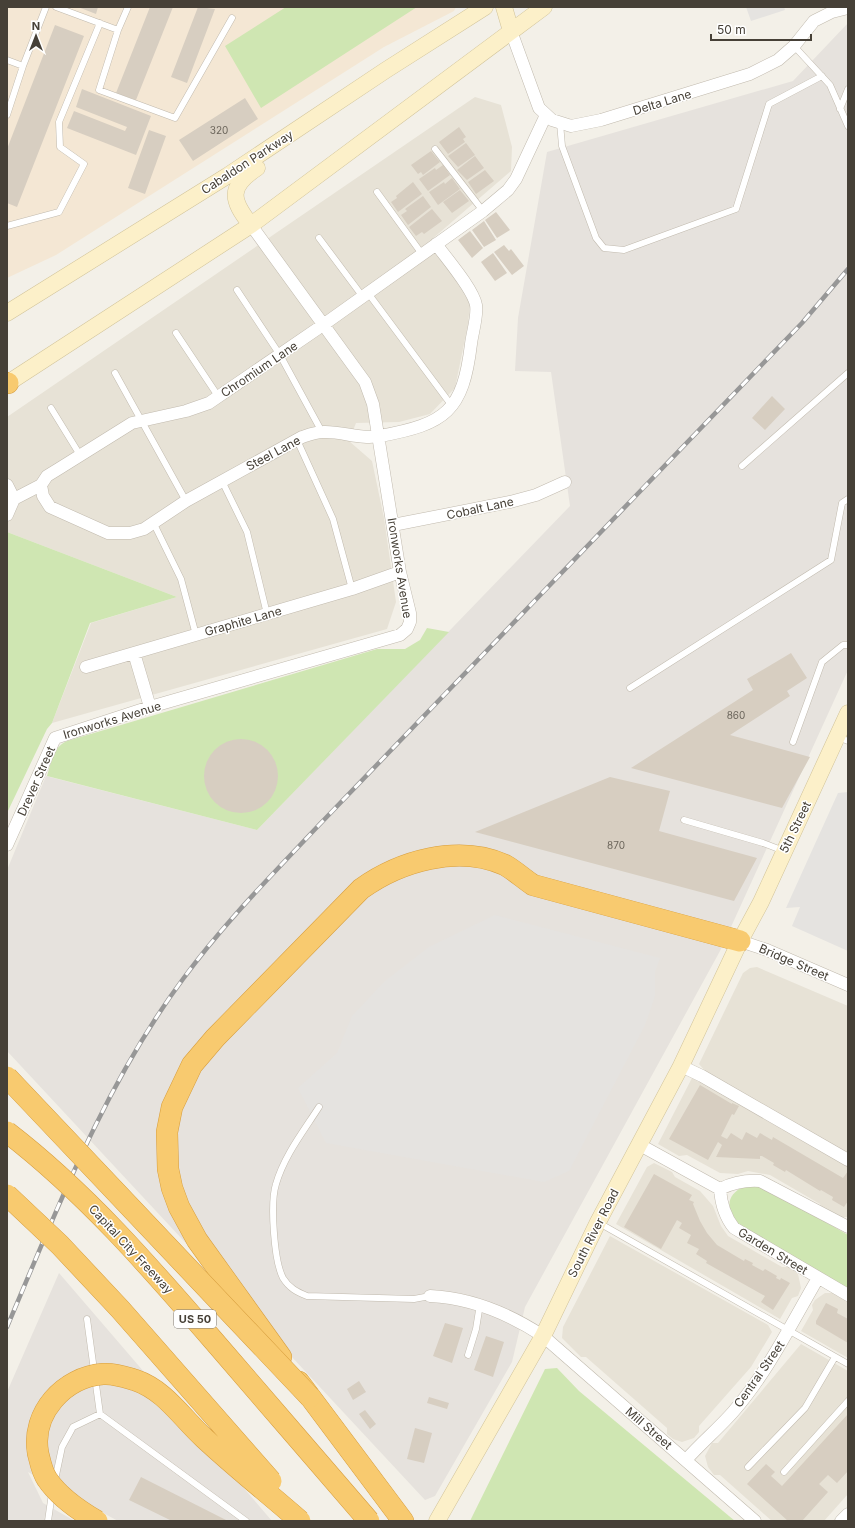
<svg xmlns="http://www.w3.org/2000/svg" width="855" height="1528" viewBox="0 0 855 1528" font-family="Inter,sans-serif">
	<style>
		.residential { fill: #e7e2d6 }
		.commercial { fill: #f4e7d4 }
		.industrial { fill: #e6e2dd }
		.green { fill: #cfe6b2 }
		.parking { fill: #e5e3e0 }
		.building { fill: #d7cec1 }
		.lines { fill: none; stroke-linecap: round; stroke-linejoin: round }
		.lane-casing { stroke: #c1baae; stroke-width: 7 }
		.street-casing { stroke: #c1baae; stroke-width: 13 }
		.secondary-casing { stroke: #d1c399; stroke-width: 17 }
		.highway-casing { stroke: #d79e3e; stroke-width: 22 }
		.lane { stroke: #fff; stroke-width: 6 }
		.street { stroke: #fff; stroke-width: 12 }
		.secondary { stroke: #fcf0c9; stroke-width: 16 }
		.highway { stroke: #f8ca6f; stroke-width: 21 }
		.rail-casing { stroke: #979797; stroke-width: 4.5 }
		.rail { stroke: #fff; stroke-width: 3; stroke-dasharray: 9; stroke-linecap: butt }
		.highway-bridge-casing { stroke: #d79e3e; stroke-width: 22; stroke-linecap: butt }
		.highway-bridge { stroke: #f8ca6f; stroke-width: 21 }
		.labels { text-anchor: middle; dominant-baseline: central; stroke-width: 3; stroke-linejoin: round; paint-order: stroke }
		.number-label { font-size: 10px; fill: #6a645a }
		.shield { fill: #fff; stroke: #7e7973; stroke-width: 1 }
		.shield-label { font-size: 11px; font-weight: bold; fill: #464037 }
		.street-label { font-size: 12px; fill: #464037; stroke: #fff }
	</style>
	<rect width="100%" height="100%" fill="#f3f0e8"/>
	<path class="residential" d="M 475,97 L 501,105 L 512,147 L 511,171 L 431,240 L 470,304 L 468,324 L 455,388 L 430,414 L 399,422 L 356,423 L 349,441 L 372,461 L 384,518 L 396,602 L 387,629 L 52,723 L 91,623 L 177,597 L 7,532 L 7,417 Z
		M 757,967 L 848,1006 L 848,1154 L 705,1071 L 699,1064 L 743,973 L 750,968 Z
		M 692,1078 L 848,1167 L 848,1217 L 840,1217 L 822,1209 L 820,1204 L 770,1175 L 748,1171 L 738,1174 L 720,1173 L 687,1155 L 679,1156 L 658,1144 Z
		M 654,1163 L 672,1172 L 675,1177 L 700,1191 L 707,1199 L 713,1206 L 721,1226 L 728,1236 L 782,1267 L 789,1267 L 798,1274 L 801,1288 L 798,1296 L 792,1298 L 780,1319 L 616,1224 L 647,1167 Z
		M 610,1236 L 768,1325 L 772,1332 L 751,1367 L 699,1426 L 699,1432 L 694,1438 L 682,1442 L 673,1439 L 667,1434 L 667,1428 L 586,1357 L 581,1357 L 562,1338 L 563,1327 Z
		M 825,1293 L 835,1293 L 847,1300 L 848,1358 L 801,1331 L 813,1310 L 812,1305 L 815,1300 Z
		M 801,1344 L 848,1371 L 848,1494 L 824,1521 L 772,1521 L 720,1475 L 714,1475 L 708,1467 L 705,1456 L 712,1443 L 718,1443 Z"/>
	<path class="commercial" d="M 7,7 L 456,7 L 454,11 L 384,47 L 56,255 L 7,278 Z"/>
	<path class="industrial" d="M 848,23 L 848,670 L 720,951 L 525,1307 L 512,1362 L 435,1496 L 425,1500 L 7,1051 L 7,870 L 46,776 L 257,830 L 570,506 L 551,372 L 515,371 L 518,318 L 547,152 L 793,81 Z
		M 59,1273 L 272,1521 L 118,1521 L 28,1472 L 43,1503 L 75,1521 L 7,1521 L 7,1392 Z"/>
	<path class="green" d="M 286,7 L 417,7 L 261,108 L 225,46 Z
		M 7,532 L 177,597 L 90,623 L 52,723 L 47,729 L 7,813 Z
		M 427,628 L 449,632 L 257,830 L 47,776 C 51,763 53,747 67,741 L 377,649 L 405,649 L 420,640 Z
		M 746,1185 L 765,1187 L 848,1235 L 848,1290 L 737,1226 C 727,1208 724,1196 746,1185 Z
		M 557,1368 L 579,1391 L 735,1521 L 470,1521 L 545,1369 Z"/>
	<path class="parking" d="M 746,7 L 784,7 L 785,10 L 751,21 Z
		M 848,792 L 848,951 L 792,926 L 800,907 L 786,908 L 838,793 Z
		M 495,915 L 660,958 L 655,972 L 655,996 L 645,1025 L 569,1171 L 544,1182 L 326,1143 L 298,1088 L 337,1053 L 352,1016 L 385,981 L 429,947 Z"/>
	<path class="building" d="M 78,7 L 98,7 L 96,14 Z
		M 150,7 L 173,7 L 136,100 L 116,93 Z
		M 198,7 L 215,9 L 187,83 L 171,77 Z
		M 55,25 L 84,36 L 17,207 L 7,203 L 7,149 Z
		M 82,89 L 151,116 L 136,155 L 67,128 L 74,111 L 125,131 L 127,127 L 76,107 Z
		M 245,98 L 258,119 L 193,161 L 179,140 Z
		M 459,127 L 466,137 L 463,139 L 465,142 L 448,154 L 439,142 Z
		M 149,130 L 166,136 L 145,194 L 128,188 Z
		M 466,143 L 475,155 L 458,167 L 448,156 Z
		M 431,151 L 440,162 L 423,175 L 421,172 L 418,174 L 411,165 Z
		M 475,156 L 484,168 L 467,180 L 457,170 Z
		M 443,165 L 450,175 L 428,191 L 419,179 L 435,168 L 436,170 Z
		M 485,170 L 494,181 L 476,194 L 468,182 Z
		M 452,178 L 460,189 L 438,205 L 429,192 L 444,182 L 445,184 Z
		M 413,182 L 422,194 L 398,212 L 391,202 L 397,198 L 396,196 Z
		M 460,190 L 469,201 L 452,213 L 443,202 Z
		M 423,196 L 431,207 L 408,225 L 401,215 L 407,211 L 405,209 Z
		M 432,209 L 442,221 L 424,234 L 422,232 L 416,236 L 409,227 Z
		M 496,212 L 510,230 L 497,238 L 485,220 Z
		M 484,221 L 496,240 L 484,247 L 472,230 Z
		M 470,231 L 483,248 L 472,258 L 458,240 Z
		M 504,245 L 509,251 L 511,249 L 524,266 L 512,275 L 494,252 Z
		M 493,253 L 507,273 L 495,281 L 481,262 Z
		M 772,396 L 785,409 L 765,430 L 752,418 Z
		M 791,653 L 807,678 L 787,691 L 790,696 L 730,735 L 810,757 L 782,808 L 631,768 L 753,690 L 747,679 Z
		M204 776a37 37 0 1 1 74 0a37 37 0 1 1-74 0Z
		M 610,777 L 670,791 L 659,831 L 757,858 L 734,901 L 475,832 Z
		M 700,1085 L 732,1104 L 732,1103 L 739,1106 L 734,1115 L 732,1114 L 721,1136 L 727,1139 L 731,1133 L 742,1140 L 746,1132 L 757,1138 L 760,1133 L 772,1140 L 773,1137 L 843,1178 L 848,1171 L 848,1201 L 844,1207 L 832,1200 L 833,1197 L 821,1190 L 820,1191 L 786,1170 L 785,1172 L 773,1165 L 774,1163 L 762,1156 L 760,1156 L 760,1159 L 716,1157 L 722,1145 L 718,1142 L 708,1160 L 669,1139 Z
		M 654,1174 L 692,1195 L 689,1200 L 694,1202 L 693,1204 L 700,1221 L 707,1233 L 717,1245 L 744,1261 L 745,1259 L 753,1263 L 752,1265 L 763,1271 L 765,1269 L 777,1276 L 776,1278 L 780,1280 L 781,1278 L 790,1283 L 773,1310 L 761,1302 L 765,1296 L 706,1263 L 707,1261 L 696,1254 L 699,1249 L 687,1243 L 691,1235 L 679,1228 L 682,1223 L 677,1220 L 661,1249 L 624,1227 Z
		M 826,1303 L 838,1309 L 837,1313 L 848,1319 L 848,1343 L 816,1324 L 816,1321 Z
		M 445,1323 L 463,1328 L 452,1363 L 433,1356 Z
		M 486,1336 L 504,1342 L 493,1377 L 474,1370 Z
		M 359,1381 L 366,1392 L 353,1400 L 347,1389 Z
		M 429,1397 L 449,1403 L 447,1409 L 427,1403 Z
		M 365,1410 L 376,1424 L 370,1429 L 359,1414 Z
		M 848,1414 L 848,1471 L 837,1483 L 828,1475 L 819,1484 L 828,1492 L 802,1521 L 788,1521 L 747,1484 L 766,1464 L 775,1472 L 771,1476 L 782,1486 Z
		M 415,1428 L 432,1433 L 424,1463 L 407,1459 Z
		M 141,1477 L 228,1521 L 172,1521 L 129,1500 Z"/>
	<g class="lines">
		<defs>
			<path id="lane" d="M 56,7 L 118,30 L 128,7
				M 118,30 L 99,90 L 175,118 L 232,18
				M 794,46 L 830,85 L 848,126
				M 7,60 L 23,66 L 46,7
				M 840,109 L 848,89
				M 7,115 L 23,66
				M 560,123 L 562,146 L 596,238 L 604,248 L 624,250 L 736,209 L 769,104 L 822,76
				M 435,149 L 483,211
				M 377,192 L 422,254
				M 7,226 L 59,212 L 84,164 L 60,147 L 59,122 L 100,23
				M 319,238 L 363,297
				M 237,290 L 280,355 L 322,432
				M 368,293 L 452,406
				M 176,333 L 218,396
				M 115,373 L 186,501
				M 51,408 L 80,455
				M 297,440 L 333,519 L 352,589
				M 742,466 L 848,373
				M 222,481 L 247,532 L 267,614
				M 153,522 L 181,579 L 196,635
				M 630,688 L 831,560 L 842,503 L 848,499
				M 838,737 L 848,741
				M 793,742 L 822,662 L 843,645 L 848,645
				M 684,820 L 763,843 L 784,851
				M 319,1107 C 303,1132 284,1156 276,1184 C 270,1203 274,1261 283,1278 C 289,1288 297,1292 307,1296 L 414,1299 L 430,1296
				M 599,1223 L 848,1364
				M 87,1319 L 100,1414
				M 468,1355 L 476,1329 L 480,1304
				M 748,1467 L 805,1408 L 835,1357
				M 784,1472 L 848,1401
				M 55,1480 L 62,1447 L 73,1427 L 100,1414 L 246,1521
				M 48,1521 L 52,1493"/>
			<path id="street" d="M 511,31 L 539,108 L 552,120 L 571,126 L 601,120 L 750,74 L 778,60 L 794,46 L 814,21 L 832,12 L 848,8
				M 436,244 C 447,259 473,289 476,305 C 478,315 472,334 471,344 C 463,411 446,424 380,436 C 361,440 342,431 323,432 C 316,432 308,435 302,437 L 186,501 L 144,529 L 130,533 L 108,533 L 50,507 L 43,496 L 41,485 L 47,476 L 60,468 L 132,423 L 186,411 L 209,403 L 323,325 L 483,211 L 508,190 L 516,179 L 546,115
				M 7,485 L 14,499
				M 7,515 L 14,499 L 41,485
				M 393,525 L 510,502 L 536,495 L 565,482
				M 134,653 L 150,707
				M 86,667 L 352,589 L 400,572
				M 7,845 L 55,738 L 150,707 L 400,635 L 407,629 L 410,622 L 410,613 L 400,572 L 373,404 L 365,382 L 251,225
				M 740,941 L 767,950 L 848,985
				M 681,1066 L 702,1076 L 848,1160
				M 640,1145 L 720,1189
				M 720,1189 C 721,1203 725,1217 734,1228 L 848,1295
				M 720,1189 C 732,1183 746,1180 760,1181 L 848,1227
				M 430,1296 C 472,1298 508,1313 543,1336 L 755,1521
				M 686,1460 C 701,1443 718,1429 733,1412 C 768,1372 791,1324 818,1278
				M 841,1521 L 848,1514"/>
			<path id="secondary" d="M 504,7 L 511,31
				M 251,225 C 231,200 228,187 257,168
				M 7,313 L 227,176 L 386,70 L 485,7
				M 8,383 L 251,225 L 544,7
				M 437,1521 L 543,1336 L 598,1222 L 681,1066 L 740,941 L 761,902 L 848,713"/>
			<path id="highway" d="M 7,383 L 8,383
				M 281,1357 L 197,1240 L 179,1207 L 172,1188 L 168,1169 L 167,1132 L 172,1107 L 192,1065 L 215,1038 L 361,889 C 400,861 458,844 505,865 C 514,870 524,879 533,885 L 740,941
				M 299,1382 L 403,1521"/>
		</defs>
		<use href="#lane" class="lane-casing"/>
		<use href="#street" class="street-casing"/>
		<use href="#secondary" class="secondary-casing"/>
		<use href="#highway" class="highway-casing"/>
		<use href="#lane" class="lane"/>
		<use href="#street" class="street"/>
		<use href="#secondary" class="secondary"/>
		<use href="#highway" class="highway"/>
		<defs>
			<path id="rail" d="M 7,1327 C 58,1207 105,1084 183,979 C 223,924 272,875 319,825 L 802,323 L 848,269"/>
		</defs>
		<use href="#rail" class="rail-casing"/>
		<use href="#rail" class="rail"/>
		<defs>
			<path id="highway-bridge" d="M 7,1077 L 310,1397
				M 7,1132 C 85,1192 149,1266 213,1340 C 265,1400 317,1461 369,1521
				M 7,1195 L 60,1245 L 120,1309 L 271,1481
				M 97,1521 C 78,1510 59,1497 47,1479 C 42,1472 40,1461 38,1453 C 31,1413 64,1377 103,1374 C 114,1373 125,1377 135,1380 C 165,1390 182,1418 204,1438 C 235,1467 268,1493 300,1521"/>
		</defs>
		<use href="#highway-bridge" class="highway-bridge-casing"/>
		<use href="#highway-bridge" class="highway-bridge"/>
	</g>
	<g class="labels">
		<g class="number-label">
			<text x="219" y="130">320</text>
			<text x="736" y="715">860</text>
			<text x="616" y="845">870</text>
		</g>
		<rect class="shield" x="174" y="1310" width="42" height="18" rx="3"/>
		<g class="shield-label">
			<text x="195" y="1319">US 50</text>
		</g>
		<g class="street-label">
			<text transform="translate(662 102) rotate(-17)">Delta Lane</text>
			<text transform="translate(247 162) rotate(-33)">Cabaldon Parkway</text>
			<text transform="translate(259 369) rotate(-34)">Chromium Lane</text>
			<text transform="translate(273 453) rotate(-28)">Steel Lane</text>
			<text transform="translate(480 508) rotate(-12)">Cobalt Lane</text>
			<text transform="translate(400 568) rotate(81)">Ironworks Avenue</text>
			<text transform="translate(243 621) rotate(-16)">Graphite Lane</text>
			<text transform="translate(112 720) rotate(-17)">Ironworks Avenue</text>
			<text transform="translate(36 781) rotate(-66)">Drever Street</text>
			<text transform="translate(795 827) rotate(-64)">5th Street</text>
			<text transform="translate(794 962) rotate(23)">Bridge Street</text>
			<text transform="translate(593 1233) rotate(-63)">South River Road</text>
			<text transform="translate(131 1249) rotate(47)">Capital City Freeway</text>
			<text transform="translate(773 1251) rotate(31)">Garden Street</text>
			<text transform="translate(759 1374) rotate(-55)">Central Street</text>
			<text transform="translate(649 1428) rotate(41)">Mill Street</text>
		</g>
	</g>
	<rect width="855" height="1528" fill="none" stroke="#464037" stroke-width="16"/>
	<g transform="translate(36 36)" stroke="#ffffff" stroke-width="3" paint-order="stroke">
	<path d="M0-3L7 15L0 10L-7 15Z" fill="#464037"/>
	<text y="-6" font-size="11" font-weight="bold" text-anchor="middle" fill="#464037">N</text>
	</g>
	<path d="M711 34v6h100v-6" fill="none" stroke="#464037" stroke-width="2"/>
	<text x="717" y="34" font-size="12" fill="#464037" stroke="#ffffff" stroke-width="3" paint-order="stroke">50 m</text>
</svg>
